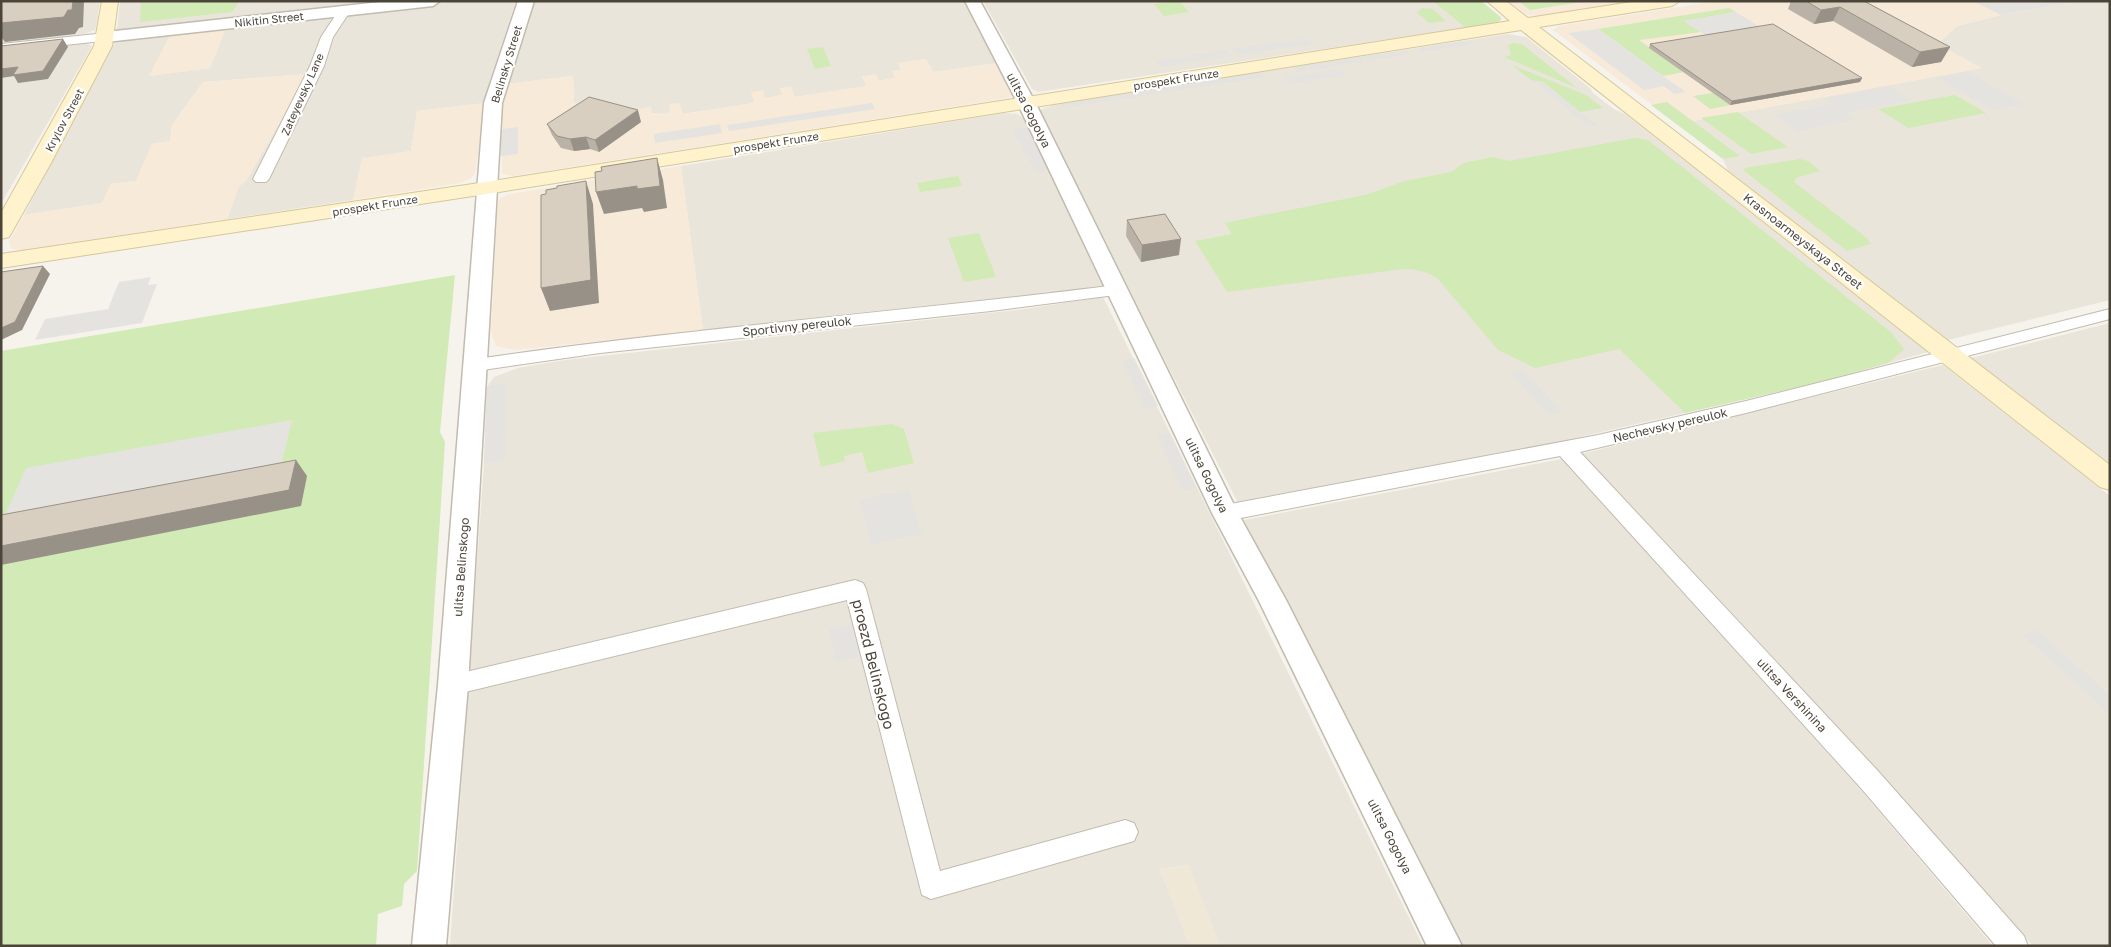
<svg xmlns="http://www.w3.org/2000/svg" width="2111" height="947" viewBox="0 0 2111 947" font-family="'Golos Text',sans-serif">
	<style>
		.residential { fill: #eae5da }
		.commercial { fill: #f7ead8 }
		.education { fill: #efe8d6 }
		.green { fill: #d2eab5 }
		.parking { fill: #e5e3e0 }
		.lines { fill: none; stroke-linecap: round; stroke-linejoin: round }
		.minor-casing { stroke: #c2bbae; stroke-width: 2 }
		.tertiary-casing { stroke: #c2bbae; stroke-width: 3 }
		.secondary-casing { stroke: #d6c79b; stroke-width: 2 }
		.minor { fill: #fff; fill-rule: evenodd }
		.tertiary { fill: #fff; fill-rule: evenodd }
		.secondary { fill: #fff3cd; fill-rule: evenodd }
		.wall { fill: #bab2a6 }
		.shaded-wall { fill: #979187 }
		.building { fill: #d8cfc1; stroke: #979187 }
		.labels { text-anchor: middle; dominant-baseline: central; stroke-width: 4.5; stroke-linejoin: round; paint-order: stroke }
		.far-street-label { font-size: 11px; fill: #4b4439; stroke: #fff }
		.street-label { font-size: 12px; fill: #4b4439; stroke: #fff }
		.near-street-label { font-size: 15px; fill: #4b4439; stroke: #fff }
	</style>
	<rect width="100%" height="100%" fill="#f6f3ec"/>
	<path class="residential" d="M 1,1 L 100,1 L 96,27 L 95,30 L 84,34 L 1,45 Z
		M 120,1 L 412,1 L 119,31 L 117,29 Z
		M 460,1 L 516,1 L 489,83 L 485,103 L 417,111 L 411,151 L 362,159 L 353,200 L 227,219 L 239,186 L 246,181 L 307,74 L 203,82 L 172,125 L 170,141 L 152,144 L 136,181 L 111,184 L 102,203 L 24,215 L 115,42 L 118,40 L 172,32 L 149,76 L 210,68 L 227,26 Z
		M 535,1 L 965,1 L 998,63 L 933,72 L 926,59 L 899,63 L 901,70 L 896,78 L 879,81 L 862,76 L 867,86 L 795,97 L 783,95 L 765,98 L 762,90 L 754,103 L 682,114 L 609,113 L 574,103 L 573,76 L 506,84 Z
		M 983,1 L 1481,1 L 1502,18 L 1496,23 L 1038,92 L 1032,89 Z
		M 2083,1 L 2110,2 L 2110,300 L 1948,340 L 1728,171 L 1723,159 L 1677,124 L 1981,68 L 1937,44 L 1957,26 L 2001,15 Z
		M 1508,34 L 1526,37 L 1590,88 L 1593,93 L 1614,109 L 1625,114 L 1928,352 L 1829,380 L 1562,441 L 1238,503 L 1039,115 L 1039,110 L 1060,103 Z
		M 86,42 L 92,46 L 1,204 L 1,53 Z
		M 1004,113 L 1017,114 L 1025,119 L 1105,286 L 1017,298 L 703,330 L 681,166 Z
		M 1103,297 L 1423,946 L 1220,946 L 1188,865 L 1160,869 L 1190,946 L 450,946 L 484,464 L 487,387 L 494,377 L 518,368 L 565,360 L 1025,309 Z
		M 2110,323 L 2110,464 L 1971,358 Z
		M 1943,365 L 2110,496 L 2110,946 L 2033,946 L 1881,775 L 1581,454 Z
		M 1562,459 L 1853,781 L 1993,946 L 1460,946 L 1244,520 Z"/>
	<path class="commercial" d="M 1508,1 L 1638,1 L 1539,16 L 1527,15 Z
		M 1717,1 L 2083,1 L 2001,15 L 1957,26 L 1938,44 L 1982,68 L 1677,124 L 1553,30 L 1559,26 Z
		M 227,26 L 210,68 L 149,76 L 172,32 Z
		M 926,59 L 933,72 L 998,63 L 1014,95 L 1008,98 L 513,176 L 502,174 L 502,102 L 506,84 L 573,76 L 574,103 L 609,113 L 651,107 L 652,115 L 670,112 L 669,104 L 680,103 L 683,114 L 754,103 L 751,92 L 763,90 L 765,98 L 771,97 L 782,95 L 780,88 L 791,86 L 795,97 L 866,86 L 862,76 L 876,74 L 879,81 L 895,78 L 892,71 L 901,70 L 898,63 Z
		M 307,74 L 246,181 L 239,186 L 227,219 L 22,250 L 11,249 L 9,242 L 24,215 L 102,203 L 111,184 L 136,181 L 152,144 L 170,141 L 172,125 L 203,82 Z
		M 485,103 L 475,173 L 471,178 L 460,183 L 353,200 L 362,158 L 411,151 L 417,111 Z
		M 681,166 L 703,330 L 515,350 L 496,346 L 491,332 L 498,201 L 501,198 L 510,194 Z"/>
	<path class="education" d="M 1189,865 L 1220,946 L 1190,946 L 1160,869 Z"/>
	<path class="green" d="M 141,1 L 240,1 L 232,12 L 140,22 Z
		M 1179,1 L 1189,12 L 1164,16 L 1154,4 Z
		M 1433,1 L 1481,1 L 1500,17 L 1501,20 L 1496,23 L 1466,28 Z
		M 1518,1 L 1587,1 L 1530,10 Z
		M 1422,8 L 1433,9 L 1446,21 L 1429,23 L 1417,13 Z
		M 1729,8 L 1736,12 L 1684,21 L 1701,32 L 1639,40 L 1684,72 L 1663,76 L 1598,29 Z
		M 1514,43 L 1523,45 L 1577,88 L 1504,57 L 1511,55 L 1508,45 Z
		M 823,47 L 831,66 L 815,69 L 807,49 Z
		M 1512,65 L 1586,95 L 1603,108 L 1580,112 L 1543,82 L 1531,80 Z
		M 1713,93 L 1730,105 L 1710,109 L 1693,96 Z
		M 1955,95 L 1986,113 L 1908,128 L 1878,109 Z
		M 1667,102 L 1740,156 L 1723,159 L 1651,105 Z
		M 1738,112 L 1788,147 L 1751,154 L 1701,118 Z
		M 1635,138 L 1648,140 L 1891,332 L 1904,349 L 1890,362 L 1829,380 L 1685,413 L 1619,349 L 1535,368 L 1498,350 L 1437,278 C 1423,270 1412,268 1396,270 L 1227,292 L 1195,241 L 1232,234 L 1225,223 L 1365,195 L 1405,181 L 1451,172 L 1464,163 L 1493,157 L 1509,161 Z
		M 1800,159 L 1808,161 L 1820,171 L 1796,178 L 1794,182 L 1867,238 L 1871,244 L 1847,251 L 1743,170 L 1745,168 Z
		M 958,176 L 962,186 L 920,192 L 917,183 Z
		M 979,233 L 996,277 L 964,282 L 948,238 Z
		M 455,275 L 440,432 L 445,442 L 417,871 L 404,884 L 402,906 L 378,914 L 376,946 L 1,946 L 1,351 Z
		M 892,424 L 904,429 L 914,463 L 868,473 L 862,452 L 844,456 L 845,461 L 821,467 L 813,433 Z"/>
	<path class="parking" d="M 1973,1 L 2083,1 L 2001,15 Z
		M 1736,12 L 1763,29 L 1710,38 L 1683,21 Z
		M 1598,29 L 1670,81 L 1686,92 L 1674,94 L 1664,86 L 1644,90 L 1568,33 Z
		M 1307,38 L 1313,44 L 1238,55 L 1232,49 Z
		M 1470,40 L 1475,44 L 1422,52 L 1418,48 Z
		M 1226,50 L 1232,56 L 1161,67 L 1156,61 Z
		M 1406,50 L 1410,54 L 1297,72 L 1293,67 Z
		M 1341,69 L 1346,75 L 1289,84 L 1284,78 Z
		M 1260,72 L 1264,77 L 1062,108 L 1060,103 Z
		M 1967,72 L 2025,104 L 1993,110 L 1936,78 Z
		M 1543,82 L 1580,112 L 1597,125 L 1589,127 L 1536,83 Z
		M 1889,86 L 1912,100 L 1847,113 L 1856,119 L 1797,131 L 1774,115 L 1831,104 L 1825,99 Z
		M 872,103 L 875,109 L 729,131 L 727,125 Z
		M 720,124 L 722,133 L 655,143 L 654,134 Z
		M 518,127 L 518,154 L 501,156 L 501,129 Z
		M 1030,127 L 1050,170 L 1036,173 L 1012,130 Z
		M 151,277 L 148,285 L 157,284 L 142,323 L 35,340 L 45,319 L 108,309 L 119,282 Z
		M 1134,358 L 1158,406 L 1145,409 L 1122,361 Z
		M 1524,370 L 1562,412 L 1548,415 L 1511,373 Z
		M 506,383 L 505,460 L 484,464 L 487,387 Z
		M 292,420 L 280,470 L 2,522 L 26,468 Z
		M 1170,433 L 1196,488 L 1182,491 L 1157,435 Z
		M 909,490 L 922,534 L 871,545 L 860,500 Z
		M 853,623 L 861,656 L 836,663 L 829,629 Z
		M 2037,630 L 2110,695 L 2110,711 L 2108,712 L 2022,635 Z"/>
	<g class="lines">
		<defs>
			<path id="minor" d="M 345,6 L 351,10 L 333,37 L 324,66 L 269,179 L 266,182 L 256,182 L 253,179 L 310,66 L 321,37 L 341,7 Z
				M 106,33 L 112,37 L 111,40 L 1,52 L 1,44 Z
				M 1117,285 L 1123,286 L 1125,290 L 1123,294 L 991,311 L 600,353 L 476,371 L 470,369 L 467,365 L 470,361 L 476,359 C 689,328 904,312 1117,285 Z
				M 2110,309 L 2110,319 L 1746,413 L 1580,452 L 1878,771 L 2024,936 L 2028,946 L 1996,946 L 1860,787 L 1560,456 L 1225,521 L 1218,518 L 1215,513 L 1218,508 L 1225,505 L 1598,435 L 1746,401 Z
				M 855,580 L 863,583 L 866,589 L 940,871 L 1125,820 L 1134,823 L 1138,832 L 1134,841 L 931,899 L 922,895 L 847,600 L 453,695 L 445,692 L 441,685 L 445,678 L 453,675 Z"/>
			<path id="tertiary" d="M 389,1 L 440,1 L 433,6 L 106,42 L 98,37 L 106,32 Z
				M 518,1 L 534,1 L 502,103 L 468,685 L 446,946 L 412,946 L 438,685 L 484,103 Z
				M 965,1 L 980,1 L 1035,102 L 1238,513 L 1286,600 L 1462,946 L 1427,946 L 1259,601 L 1212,513 L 1017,102 Z"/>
			<path id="secondary" d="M 102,1 L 118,1 L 112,46 L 51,163 L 12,232 L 9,237 L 1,239 L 1,213 L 94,46 Z
				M 1487,1 L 1506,1 L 1528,18 L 1638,1 L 1680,1 L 1672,6 L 1539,27 L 2110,465 L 2110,490 L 2100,487 L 1521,30 L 486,194 L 1,268 L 1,254 L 486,182 L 1510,21 Z"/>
		</defs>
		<use href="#minor" class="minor-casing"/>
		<use href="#tertiary" class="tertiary-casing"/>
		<use href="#secondary" class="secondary-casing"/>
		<use href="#minor" class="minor"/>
		<use href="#tertiary" class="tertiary"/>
		<use href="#secondary" class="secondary"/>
	</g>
	<path class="wall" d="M 1791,1 L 1864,1 L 1950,47 L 1941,62 L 1912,67 L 1833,21 L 1814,24 L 1788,9 Z
		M 1650,44 L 1862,78 L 1860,82 L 1730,105 L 1649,48 Z
		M 641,122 L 599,152 L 590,149 L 574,151 L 561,148 L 552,135 L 547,124 Z
		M 1127,220 L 1179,255 L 1141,262 L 1126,236 Z"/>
	<path class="shaded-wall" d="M 73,1 L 84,1 L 83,27 L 79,28 L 75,34 L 5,42 L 2,38 L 1,38 L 1,23 Z
		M 1840,7 L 1833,21 L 1814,24 L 1821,10 Z
		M 63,39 L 68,47 L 48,79 L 18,83 L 14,76 L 1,78 L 1,69 L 18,67 Z
		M 1950,47 L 1941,62 L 1912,67 L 1920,52 Z
		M 1862,78 L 1860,82 L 1730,105 L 1732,101 Z
		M 638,110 L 641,122 L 599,152 L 595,140 Z
		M 586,137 L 590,149 L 574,151 L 570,139 Z
		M 657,158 L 663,180 L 667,208 L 644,212 L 642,208 L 604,214 L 596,192 L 637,186 Z
		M 586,181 L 593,204 L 599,303 L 550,311 L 541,288 Z
		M 1181,239 L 1179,255 L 1141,262 L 1142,245 Z
		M 43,266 L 50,274 L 22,330 L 1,340 L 1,328 Z
		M 296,460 L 307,476 L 301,506 L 1,565 L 1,546 Z"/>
	<path class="building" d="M 1,1 L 73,1 L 72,10 L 68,10 L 64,17 L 1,23 Z
		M 1806,1 L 1864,1 L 1950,47 L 1920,52 L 1840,7 L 1821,10 Z
		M 1773,24 L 1862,78 L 1732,101 L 1650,44 Z
		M 63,39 L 43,71 L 13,75 L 18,67 L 1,69 L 1,46 Z
		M 589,97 L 638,110 L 595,140 L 586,137 L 570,139 L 557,136 L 547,124 Z
		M 657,158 L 660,186 L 637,189 L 637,186 L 596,192 L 595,172 L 602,171 L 601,167 Z
		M 586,181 L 591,280 L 541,288 L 541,195 L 546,194 L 546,190 L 557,188 L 557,186 Z
		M 1165,214 L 1181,239 L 1142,245 L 1127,220 Z
		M 43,266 L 15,322 L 1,328 L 1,272 Z
		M 296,460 L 289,490 L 1,546 L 1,515 Z"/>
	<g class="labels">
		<g class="far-street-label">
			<text transform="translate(269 19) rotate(-6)">Nikitin Street</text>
			<text transform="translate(506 64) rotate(-73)">Belinsky Street</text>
			<text transform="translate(1176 79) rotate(-9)">prospekt Frunze</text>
			<text transform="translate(302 94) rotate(-66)">Zateyevsky Lane</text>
			<text transform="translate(64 120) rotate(-62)">Krylov Street</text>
			<text transform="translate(776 142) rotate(-9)">prospekt Frunze</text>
			<text transform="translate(375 205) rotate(-9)">prospekt Frunze</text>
		</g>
		<g class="street-label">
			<text transform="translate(1029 110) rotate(63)">ulitsa Gogolya</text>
			<text transform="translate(1803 241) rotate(38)">Krasnoarmeyskaya Street</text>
			<text transform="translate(797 326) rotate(-6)">Sportivny pereulok</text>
			<text transform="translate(1670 425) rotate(-13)">Nechevsky pereulok</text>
			<text transform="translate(1207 475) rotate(64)">ulitsa Gogolya</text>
			<text transform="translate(461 567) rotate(-86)">ulitsa Belinskogo</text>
			<text transform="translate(1792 695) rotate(47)">ulitsa Vershinina</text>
			<text transform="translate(1390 836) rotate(63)">ulitsa Gogolya</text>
		</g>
		<g class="near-street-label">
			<text transform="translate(874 664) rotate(76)">proezd Belinskogo</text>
		</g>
	</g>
	<rect width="2111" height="947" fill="none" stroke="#4b4439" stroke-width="5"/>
</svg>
